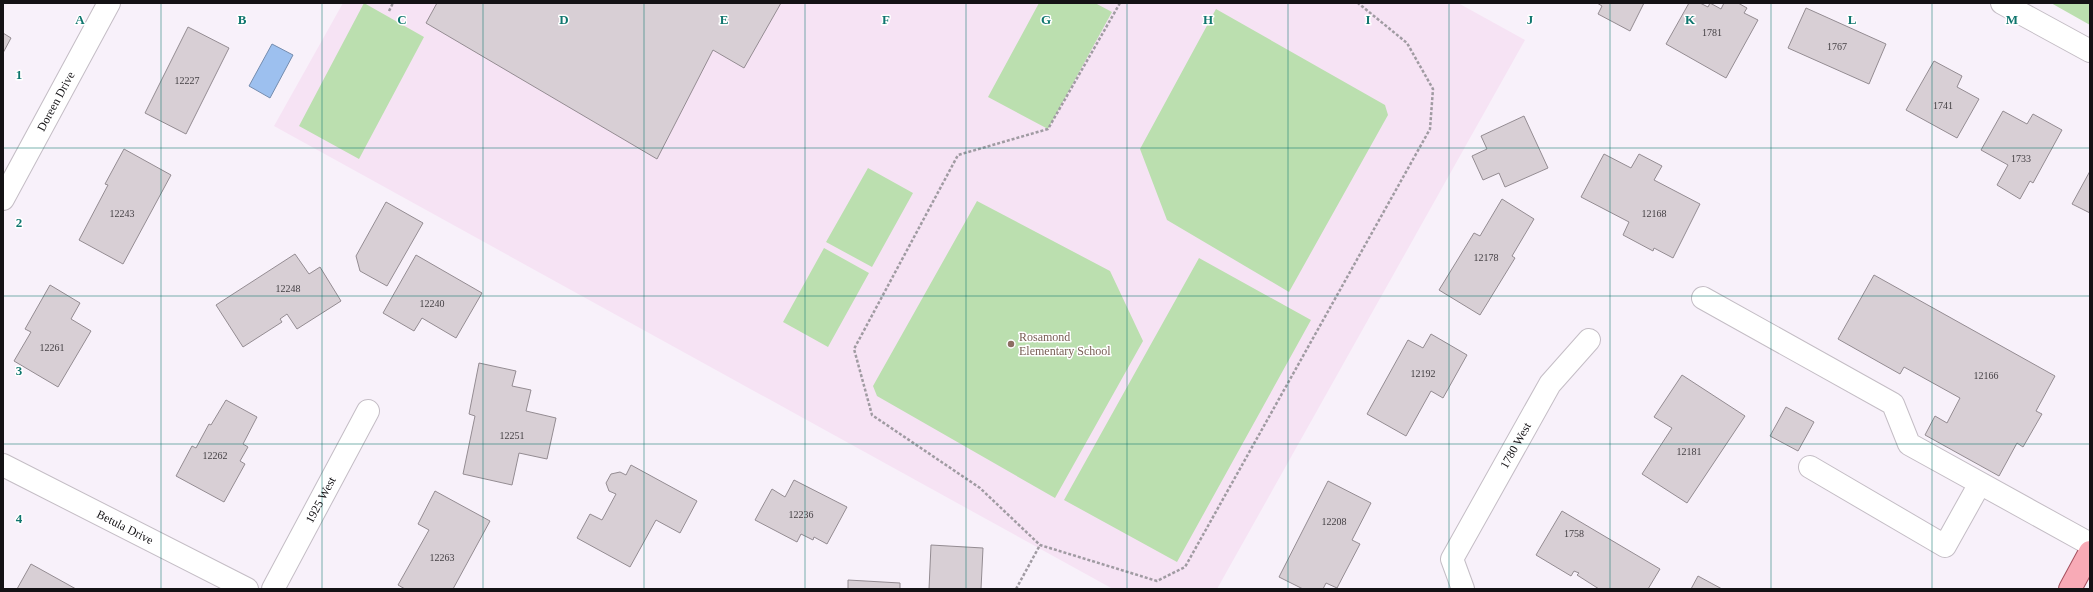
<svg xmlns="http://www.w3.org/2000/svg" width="2093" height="592" viewBox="0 0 2093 592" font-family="Georgia,serif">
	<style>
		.education { fill: #f6e3f4 }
		.green { fill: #bbdfaf }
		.water { fill: #9dc0ef; stroke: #748cae }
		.building { fill: #d8cfd5; stroke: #948c92 }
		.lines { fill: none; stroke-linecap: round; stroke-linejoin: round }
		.minor-casing { stroke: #c4bdc5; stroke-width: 24 }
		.major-casing { stroke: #a5505e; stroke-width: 24 }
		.path { stroke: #a09ba2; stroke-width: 2.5; stroke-dasharray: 3 2; stroke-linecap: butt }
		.minor { stroke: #fff; stroke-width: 22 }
		.major { stroke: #f8aab6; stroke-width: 22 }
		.grid { fill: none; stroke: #0f766e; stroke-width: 1; stroke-opacity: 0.55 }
		.education-dot { fill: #8d6e63; stroke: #fff; stroke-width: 1.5 }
		.labels { text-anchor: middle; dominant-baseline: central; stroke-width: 3; stroke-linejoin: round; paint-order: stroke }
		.number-label { font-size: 10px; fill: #454145 }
		.street-label { font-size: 12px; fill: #141215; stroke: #fff }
		.education-label { font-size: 12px; fill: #785e54; stroke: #fff; text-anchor: start }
		.grid-label { font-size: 13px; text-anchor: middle; font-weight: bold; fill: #0f766e; stroke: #fff; stroke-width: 3; stroke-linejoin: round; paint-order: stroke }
	</style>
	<rect width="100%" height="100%" fill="#f8f1fa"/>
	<path class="education" d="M 343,3 L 1458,3 L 1525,40 L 1217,589 L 1113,589 L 274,126 Z"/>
	<path class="green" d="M 364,3 L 424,37 L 359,159 L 299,126 Z
		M 1039,3 L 1095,3 L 1112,12 L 1048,129 L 988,97 Z
		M 2051,3 L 2090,3 L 2090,25 Z
		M 1216,9 L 1385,105 L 1388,115 L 1289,292 L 1167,220 L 1140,149 Z
		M 868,168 L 913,193 L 872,267 L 826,242 Z
		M 977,201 L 1110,271 L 1143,341 L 1055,498 L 877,396 L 873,386 Z
		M 824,248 L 869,273 L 828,347 L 783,322 Z
		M 1199,258 L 1311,320 L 1177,562 L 1064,500 Z"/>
	<path class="water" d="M 272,44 L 293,55 L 270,98 L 249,86 Z"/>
	<path class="building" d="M 437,3 L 781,3 L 744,68 L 713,50 L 657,159 L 426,23 Z
		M 1597,3 L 1644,3 L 1630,31 L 1598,14 L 1602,6 Z
		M 1689,3 L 1700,3 L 1708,7 L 1710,3 L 1721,9 L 1724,3 L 1738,3 L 1747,8 L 1744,13 L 1758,20 L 1726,78 L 1666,44 Z
		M 1806,8 L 1886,44 L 1869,84 L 1788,48 Z
		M 188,27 L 229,48 L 186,134 L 145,113 Z
		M 3,33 L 11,38 L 3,53 Z
		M 1934,61 L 1962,76 L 1957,87 L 1979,99 L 1957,138 L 1906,110 Z
		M 2003,111 L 2027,124 L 2033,114 L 2062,130 L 2033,183 L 2030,181 L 2020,199 L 1997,185 L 2008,165 L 1981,150 Z
		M 1524,116 L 1548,168 L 1505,187 L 1499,173 L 1483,180 L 1472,156 L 1487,149 L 1481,136 Z
		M 124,149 L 171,175 L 123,264 L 79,240 L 108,185 L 105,184 Z
		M 1604,154 L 1631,168 L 1639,154 L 1662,166 L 1654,180 L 1700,204 L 1673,258 L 1654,248 L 1653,251 L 1623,235 L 1629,222 L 1581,197 Z
		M 2090,171 L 2090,213 L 2072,204 Z
		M 1502,199 L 1534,219 L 1512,256 L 1515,258 L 1480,315 L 1439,290 L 1474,233 L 1480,236 Z
		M 386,202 L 423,223 L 387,286 L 360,271 L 356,256 Z
		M 295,254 L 309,274 L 320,267 L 341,301 L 297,329 L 287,314 L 280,319 L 282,322 L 243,347 L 216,305 Z
		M 416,255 L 482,293 L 456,338 L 422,318 L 414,331 L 383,313 Z
		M 1874,275 L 2055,376 L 2036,411 L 2042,414 L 2023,447 L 2017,443 L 1999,476 L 1925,435 L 1935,416 L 1947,423 L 1960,398 L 1904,367 L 1900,374 L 1838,339 Z
		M 50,285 L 80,303 L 71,319 L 91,331 L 58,387 L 14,361 L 31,332 L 25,329 Z
		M 1431,334 L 1467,355 L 1443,398 L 1431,391 L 1406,436 L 1367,414 L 1408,340 L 1423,348 Z
		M 479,363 L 516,371 L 512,386 L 531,390 L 526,411 L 556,418 L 547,459 L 519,453 L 512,485 L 463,474 L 475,416 L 469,414 Z
		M 1682,375 L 1745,416 L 1687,503 L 1642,474 L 1672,428 L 1654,417 Z
		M 226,400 L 257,417 L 243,444 L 248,447 L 240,461 L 245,464 L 224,502 L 176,476 L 192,446 L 196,448 L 209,424 L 211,425 Z
		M 1786,407 L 1814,422 L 1798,451 L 1770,436 Z
		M 631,465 L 697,501 L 680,533 L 656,520 L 630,567 L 577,538 L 590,514 L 602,520 L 616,494 L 609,491 L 606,483 L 611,474 L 620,472 L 626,475 Z
		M 794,480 L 847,507 L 827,544 L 814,537 L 813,540 L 801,534 L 797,542 L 755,520 L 772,489 L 785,497 Z
		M 1328,481 L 1371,503 L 1352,540 L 1360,544 L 1337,588 L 1326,583 L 1323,589 L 1303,589 L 1279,577 Z
		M 435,491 L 490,521 L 453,589 L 405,589 L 398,585 L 429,530 L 418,524 Z
		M 1562,511 L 1660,569 L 1648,589 L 1599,589 L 1577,575 L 1579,573 L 1574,571 L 1571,576 L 1536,555 Z
		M 931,545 L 983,548 L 981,589 L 929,589 Z
		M 31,564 L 76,589 L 17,589 Z
		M 1698,576 L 1722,589 L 1691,589 Z
		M 848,580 L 900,583 L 900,589 L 848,589 Z"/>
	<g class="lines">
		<defs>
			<g id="minor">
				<path d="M 2002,3 L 2090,51"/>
				<path id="s1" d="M 3,199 L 109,3"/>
				<path d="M 1703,298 L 1893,404 L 1909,444 L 2090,544"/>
				<path id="s2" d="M 3,465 L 247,589"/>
				<path d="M 1810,467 L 1945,546 L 1979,485"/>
				<path id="s3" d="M 273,589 L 368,411"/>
				<path id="s4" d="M 1463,589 L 1452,559 L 1550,384 L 1589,340"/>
			</g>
			<path id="major" d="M 2070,589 L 2090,552"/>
		</defs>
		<use href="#minor" class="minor-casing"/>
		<use href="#major" class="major-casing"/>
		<path class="path" d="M 1120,3 L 1048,129 L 958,155 L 854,349 L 872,415 L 980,488 L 1040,545 L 1157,581 L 1185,567 L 1430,129 L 1433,89 L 1407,43 L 1358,3
			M 389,11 L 393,3
			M 1016,589 L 1040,545"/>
		<use href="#minor" class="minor"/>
		<use href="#major" class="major"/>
	</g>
	<path class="grid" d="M 161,3 L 161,589M 322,3 L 322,589M 483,3 L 483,589M 644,3 L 644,589M 805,3 L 805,589M 966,3 L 966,589M 1127,3 L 1127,589M 1288,3 L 1288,589M 1449,3 L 1449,589M 1610,3 L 1610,589M 1771,3 L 1771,589M 1932,3 L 1932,589M 3,148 L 2090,148M 3,296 L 2090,296M 3,444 L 2090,444"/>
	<circle class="education-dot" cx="1011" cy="344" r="4"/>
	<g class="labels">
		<g class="number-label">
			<text x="1712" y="32">1781</text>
			<text x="1837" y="46">1767</text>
			<text x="187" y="80">12227</text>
			<text x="1943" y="105">1741</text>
			<text x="2021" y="158">1733</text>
			<text x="122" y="213">12243</text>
			<text x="1654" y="213">12168</text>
			<text x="1486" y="257">12178</text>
			<text x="288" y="288">12248</text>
			<text x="432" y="303">12240</text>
			<text x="52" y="347">12261</text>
			<text x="1423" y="373">12192</text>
			<text x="1986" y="375">12166</text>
			<text x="512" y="435">12251</text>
			<text x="1689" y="451">12181</text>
			<text x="215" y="455">12262</text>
			<text x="801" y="514">12236</text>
			<text x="1334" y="521">12208</text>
			<text x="1574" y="533">1758</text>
			<text x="442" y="557">12263</text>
		</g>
		<g class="street-label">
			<text stroke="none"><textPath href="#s1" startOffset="111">Doreen Drive</textPath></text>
			<text stroke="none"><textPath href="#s4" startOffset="162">1780 West</textPath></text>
			<text stroke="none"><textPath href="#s3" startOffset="101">1925 West</textPath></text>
			<text stroke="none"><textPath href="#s2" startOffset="137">Betula Drive</textPath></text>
		</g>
		<g class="education-label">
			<text x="1019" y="337">Rosamond<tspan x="1019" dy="14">Elementary School</tspan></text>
		</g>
	</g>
	<g class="grid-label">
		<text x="80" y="24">A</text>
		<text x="242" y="24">B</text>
		<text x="402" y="24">C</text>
		<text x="564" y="24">D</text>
		<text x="724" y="24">E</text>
		<text x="886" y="24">F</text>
		<text x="1046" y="24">G</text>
		<text x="1208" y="24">H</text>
		<text x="1368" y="24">I</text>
		<text x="1530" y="24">J</text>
		<text x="1690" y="24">K</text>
		<text x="1852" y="24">L</text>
		<text x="2012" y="24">M</text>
		<text x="19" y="79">1</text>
		<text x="19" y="227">2</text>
		<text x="19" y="375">3</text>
		<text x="19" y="523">4</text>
	</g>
	<rect width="2093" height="592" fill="none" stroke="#141215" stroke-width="8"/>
</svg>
